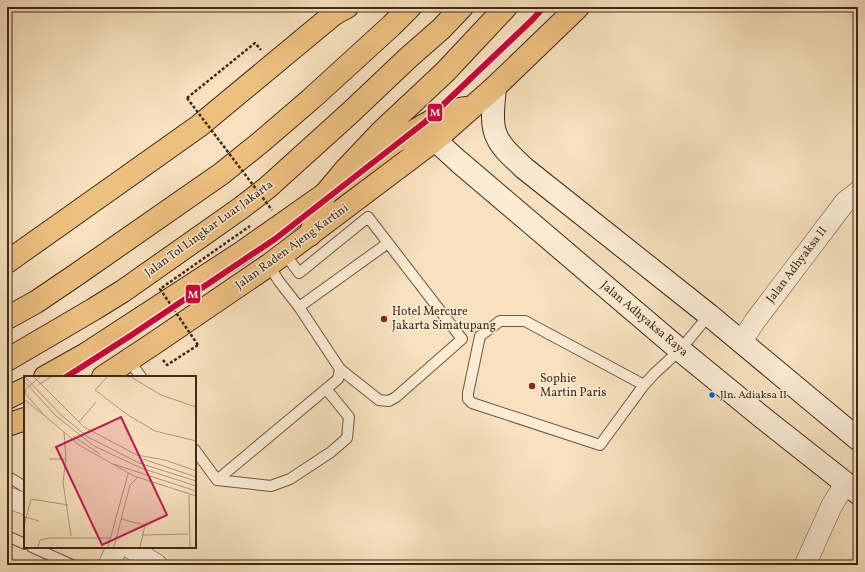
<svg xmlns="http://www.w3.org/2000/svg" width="865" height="572" viewBox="0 0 865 572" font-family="Vollkorn,serif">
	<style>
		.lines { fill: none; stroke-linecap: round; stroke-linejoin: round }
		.service-casing { stroke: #6e5641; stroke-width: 12 }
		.minor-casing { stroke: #6e5641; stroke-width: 22 }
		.secondary-casing { stroke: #412817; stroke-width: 24 }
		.trunk-casing { stroke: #412817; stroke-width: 24 }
		.motorway-casing { stroke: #412817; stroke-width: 24 }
		.path { stroke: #412817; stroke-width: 2.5; stroke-dasharray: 3 2; stroke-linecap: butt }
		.service { stroke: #faecd5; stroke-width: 10 }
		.minor { stroke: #faecd5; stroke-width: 21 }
		.secondary { stroke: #faecd5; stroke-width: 22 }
		.trunk { stroke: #ecc07f; stroke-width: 22 }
		.motorway { stroke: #ecc07f; stroke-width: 22 }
		.path-bridge { stroke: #412817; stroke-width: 2.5; stroke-dasharray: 3 2; stroke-linecap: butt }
		.metro-1-casing { stroke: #faecd5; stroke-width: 9 }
		.metro-1 { stroke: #ce0037; stroke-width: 6 }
		.poi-dot { fill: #8f2418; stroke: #faecd5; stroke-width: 1.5 }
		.bus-dot { fill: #0065bd; stroke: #faecd5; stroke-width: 1.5 }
		.labels { text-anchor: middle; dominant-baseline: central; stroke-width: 3; stroke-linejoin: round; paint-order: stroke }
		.bus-label { font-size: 11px; fill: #412817; stroke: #faecd5; text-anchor: start }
		.street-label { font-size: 12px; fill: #412817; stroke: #faecd5 }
		.poi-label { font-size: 12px; fill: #412817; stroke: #faecd5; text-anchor: start }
		.inset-road { fill: none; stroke: #ae977b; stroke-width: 1 }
		.view { fill: #c2185b; fill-opacity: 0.15; stroke: #c2185b; stroke-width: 2 }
		.inset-edge { fill: none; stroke: #412817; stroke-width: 2 }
		.line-badge { stroke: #faecd5; stroke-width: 1.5 }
		.badge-label { font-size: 11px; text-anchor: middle; font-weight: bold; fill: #fff }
	</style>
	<rect width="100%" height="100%" fill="#f7e1be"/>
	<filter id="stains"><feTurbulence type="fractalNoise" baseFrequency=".005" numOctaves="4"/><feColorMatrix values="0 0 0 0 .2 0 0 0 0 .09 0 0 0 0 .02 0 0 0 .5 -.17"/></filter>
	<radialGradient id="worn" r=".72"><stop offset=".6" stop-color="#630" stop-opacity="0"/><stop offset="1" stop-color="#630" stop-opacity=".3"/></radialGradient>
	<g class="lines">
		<defs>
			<path id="service" d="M 269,265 L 278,280 L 299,307 L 340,369 L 379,400 L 389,401 L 396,397 L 462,339 L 368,217 L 299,273 L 285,254
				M 299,307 L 388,243
				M 129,360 L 141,377
				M 644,385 L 525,321 L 500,321 L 480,336 L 468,393 L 468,399 L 472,403 L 600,445 L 644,385 L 655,373 L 680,350 L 709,315
				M 195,450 L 217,480 L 271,486 L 290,479 L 331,452 L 347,438 L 349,417 L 327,390
				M 7,476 L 25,487
				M 217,480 L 338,379 L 340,369
				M 7,536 L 25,544
				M 32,547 L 72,565"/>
			<path id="minor" d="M 741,342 L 755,321 L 845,202 L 858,192
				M 7,497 L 25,504
				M 129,547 L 157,565
				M 109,565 L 117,547
				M 805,565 L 832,505 L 846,483"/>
			<path id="secondary" d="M 495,87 C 494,102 490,123 497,137 C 502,149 515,159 524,168 L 709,315 L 858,439
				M 435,140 L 458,161 L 680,350 L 763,418 L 858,493"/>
			<path id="trunk" d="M 7,262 L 199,126 L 334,14 L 338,7
				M 45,377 L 86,354 L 241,253 L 325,194 L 393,143 L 449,111 L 465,108
				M 103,377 L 153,344 L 269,265 L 435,140 L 495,87 L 578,7
				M 7,398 L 25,389
				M 7,425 L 25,419"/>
			<path id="motorway" d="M 334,14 L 347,7
				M 310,235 L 325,194 L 346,169 L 381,132 L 445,72 L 506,7
				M 7,318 L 36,302 L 73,277 L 221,174 L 261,142 L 311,99 L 391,26 L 410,7
				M 7,360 L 94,309 L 123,291 L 241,208 L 267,188 L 351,112 L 409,57 L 441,29 L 462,7"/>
		</defs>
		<use href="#service" class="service-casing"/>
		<use href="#minor" class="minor-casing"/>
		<use href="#secondary" class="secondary-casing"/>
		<use href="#trunk" class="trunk-casing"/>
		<use href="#motorway" class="motorway-casing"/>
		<path class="path" d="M 187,98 L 255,43 L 261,50
			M 163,360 L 167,365 L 198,345"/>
		<use href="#service" class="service"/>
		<use href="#minor" class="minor"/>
		<use href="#secondary" class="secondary"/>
		<use href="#trunk" class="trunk"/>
		<use href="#motorway" class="motorway"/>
		<path class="path-bridge" d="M 187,98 L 272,210
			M 198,345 L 160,289 L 250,226"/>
		<defs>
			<path id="metro-1" d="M 66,377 L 130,336 L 275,239 L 425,122 L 532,20 L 544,7"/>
		</defs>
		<use href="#metro-1" class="metro-1-casing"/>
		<use href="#metro-1" class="metro-1"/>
	</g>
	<g class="poi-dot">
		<circle cx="384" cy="319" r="4"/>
		<circle cx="532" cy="386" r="4"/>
	</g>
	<circle class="bus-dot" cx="712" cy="395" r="3.5"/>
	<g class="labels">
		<g class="bus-label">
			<text x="720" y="395">Jln. Adiaksa II</text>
		</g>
		<g class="street-label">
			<text transform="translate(209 229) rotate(-36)">Jalan Tol Lingkar Luar Jakarta</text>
			<text transform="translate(292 247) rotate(-36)">Jalan Raden Ajeng Kartini</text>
			<text transform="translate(797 265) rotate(-53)">Jalan Adhyaksa II</text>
			<text transform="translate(644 319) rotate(40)">Jalan Adhyaksa Raya</text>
		</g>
		<g class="poi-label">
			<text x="392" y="312">Hotel Mercure<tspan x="392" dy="14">Jakarta Simatupang</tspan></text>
			<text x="540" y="379">Sophie<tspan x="540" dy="14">Martin Paris</tspan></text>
		</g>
	</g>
	<g transform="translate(24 376)">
		<rect width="172" height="172" fill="#f7e1be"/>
		<path class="inset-road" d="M 1,1 L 37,39 L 64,61 L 115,87 L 172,105M 10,1 L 60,51 L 113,79 L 141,84 L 172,95M 16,1 L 2,13 L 1,17 L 20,39 L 55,69 L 110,100 L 172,120M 83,1 L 71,14 L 104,39 L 131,55 L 172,65M 107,1 L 137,19 L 172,31M 0,5 L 32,40 L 70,70 L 117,92 L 172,110M 14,9 L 27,1M 0,23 L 18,38M 55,46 L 72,26M 40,56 L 42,83 L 39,106 L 47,160M 49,60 L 76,78M 25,83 L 42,83M 119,83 L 172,101M 89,88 L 172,115M 165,119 L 166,171M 1,141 L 15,145M 97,143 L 121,149 L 116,171M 0,150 L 7,123 L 44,129M 119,159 L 164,158M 14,171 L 16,164 L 26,162 L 87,162M 84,171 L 104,98M 90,171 L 106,109 L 113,102"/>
		<path class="view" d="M 97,41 L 143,139 L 78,169 L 32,71 Z"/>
		<rect width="172" height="172" class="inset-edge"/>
	</g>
	<g class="line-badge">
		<rect x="427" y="103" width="16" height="19" rx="4" fill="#ce0037"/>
		<rect x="185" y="284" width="16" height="20" rx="4" fill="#ce0037"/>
	</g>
	<g class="badge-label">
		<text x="435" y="116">M</text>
		<text x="193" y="298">M</text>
	</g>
	<rect width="865" height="572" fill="none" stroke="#f7e1be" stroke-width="24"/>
	<rect x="8" y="8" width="849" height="556" fill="none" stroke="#412817" stroke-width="2"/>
	<rect x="12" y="12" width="841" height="548" fill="none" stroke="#412817"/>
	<rect width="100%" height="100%" filter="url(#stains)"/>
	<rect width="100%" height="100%" fill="url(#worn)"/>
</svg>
